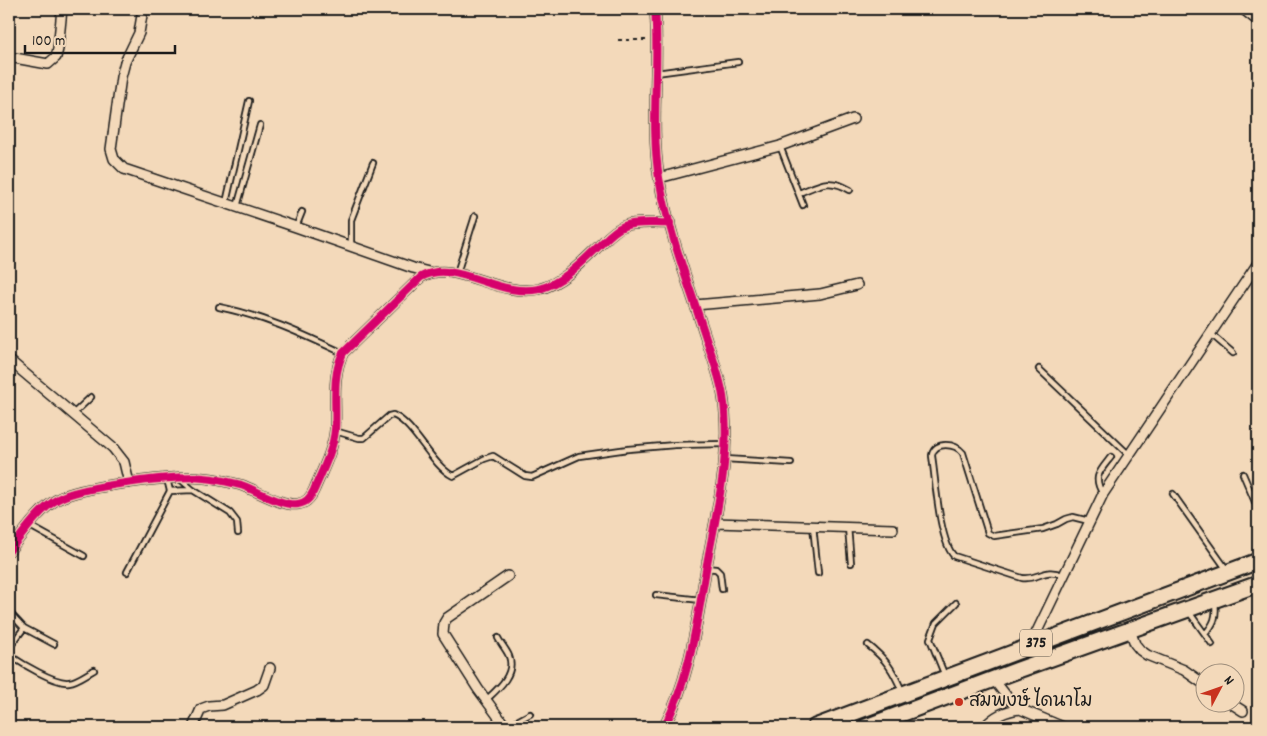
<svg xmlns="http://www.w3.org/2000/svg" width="1267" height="736" viewBox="0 0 1267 736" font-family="Dekko,'Playpen Sans Thai',sans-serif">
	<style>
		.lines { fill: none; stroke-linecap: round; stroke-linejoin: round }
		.service-casing { stroke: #1c1c1c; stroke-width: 8 }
		.minor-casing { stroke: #1c1c1c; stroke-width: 12 }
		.primary-casing { stroke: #1c1c1c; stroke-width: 19 }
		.path { stroke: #1c1c1c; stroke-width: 2; stroke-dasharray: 4 4; stroke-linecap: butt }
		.service { stroke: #f3d9ba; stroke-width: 4.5 }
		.minor { stroke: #f3d9ba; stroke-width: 9 }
		.primary { stroke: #f3d9ba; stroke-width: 15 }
		.cycleway-casing { stroke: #f3d9ba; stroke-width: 11 }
		.cycleway { stroke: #d6006c; stroke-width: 8 }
		.poi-dot { fill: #c8321e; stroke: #f3d9ba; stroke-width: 2 }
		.labels { text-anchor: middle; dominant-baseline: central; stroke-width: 4; stroke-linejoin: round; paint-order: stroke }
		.shield { fill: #f3d9ba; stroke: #5c554b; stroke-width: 1 }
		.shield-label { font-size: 16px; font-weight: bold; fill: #1c1c1c }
		.poi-label { font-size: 18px; fill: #1c1c1c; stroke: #f3d9ba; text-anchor: start }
	</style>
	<rect width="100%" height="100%" fill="#f3d9ba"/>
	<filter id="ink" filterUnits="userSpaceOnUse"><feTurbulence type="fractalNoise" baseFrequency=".02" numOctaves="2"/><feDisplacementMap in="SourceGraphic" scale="10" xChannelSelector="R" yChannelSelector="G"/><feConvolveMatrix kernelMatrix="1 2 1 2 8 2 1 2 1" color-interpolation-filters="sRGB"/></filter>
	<g filter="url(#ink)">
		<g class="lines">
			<defs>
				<path id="service" d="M 656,73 L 738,62
					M 780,146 L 803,205
					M 799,193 C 819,185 829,177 850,190
					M 226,203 L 249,101
					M 237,207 L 260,125
					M 296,227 L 302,212
					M 351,246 L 351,220 L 373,163
					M 457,273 L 475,216
					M 219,307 C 264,316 302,334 343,353
					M 1211,334 L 1233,353
					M 1039,369 L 1129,455
					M 73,414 L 91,397
					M 335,431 L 359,438 L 364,438 L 389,416 L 393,415 C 415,424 431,465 453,476 L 484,459 L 493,456 L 525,476 L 532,477 L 579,456 L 628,449 L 675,445 L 725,444
					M 725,459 L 791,463
					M 1243,474 L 1258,509
					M 180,479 L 193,490 L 230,513 L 237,522 L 238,533
					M 170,491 L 193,490
					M 1103,494 C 1092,477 1100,471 1111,457
					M 1173,494 L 1227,570
					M 30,526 L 84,556
					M 813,526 L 818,573
					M 848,527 L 851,563
					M 9,529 L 15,542
					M 706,568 L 716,569 L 720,573 L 722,589
					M 127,572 L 170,491 L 167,479
					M 1063,575 C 1043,567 1040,580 1022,578 L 954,556 C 940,542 936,486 933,464 C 933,461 932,458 932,455 C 935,441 955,443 963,453 L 988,533 L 994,536 L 1043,529 L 1057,524 L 1066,519 L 1073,517 L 1089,521
					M 656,595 L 701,600
					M 9,612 L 24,628 L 9,648
					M 1189,612 L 1212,644
					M 24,628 L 54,644
					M 1205,634 C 1214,624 1217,617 1215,603
					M 868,645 C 886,659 893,670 902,691
					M 9,655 C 21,663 55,684 69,682 C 78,681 86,674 94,670
					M 945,676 L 930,639 L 936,623 L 956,603
					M 486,700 C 498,689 516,674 509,656 C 506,649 501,644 498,638
					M 506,727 L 530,714"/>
				<path id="minor" d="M 143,9 L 139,33 L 125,62 L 121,77 L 111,149 L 114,159 L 124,169 L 296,227 L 413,268 L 429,272
					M 655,9 C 660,65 650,122 659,178 C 669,234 690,288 707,341 C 713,359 720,377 723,396 C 732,452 717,509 707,564 C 697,619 691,677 664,727
					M 1243,9 L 1258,21
					M 9,57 L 48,64 L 56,57 L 58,49 L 62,9
					M 659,178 L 780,146 L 853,119
					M 695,305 L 820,294 L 857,285
					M 9,360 L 113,448 L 124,462 L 129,483
					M 715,523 L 893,529
					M 9,551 C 23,534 38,510 58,499 C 81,486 177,475 204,478 C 217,479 229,482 241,485 C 256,490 283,507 298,504 C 307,503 311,497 314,490 C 322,471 333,451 335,430 C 337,404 331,378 343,353 L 421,277 C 456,258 497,298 539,289 C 564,283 585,259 603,242 C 609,236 616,229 624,226 C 637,221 655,224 670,223
					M 1130,630 L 1135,644 L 1140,650 L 1147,655 L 1184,670 L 1204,684
					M 1030,646 L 1103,494 L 1258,263
					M 994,680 L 1008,698 L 1020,709 L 1063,727
					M 1232,704 L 1243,711
					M 193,727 L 201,709 L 209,706 L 223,705 L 257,690 L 264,685 L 270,668
					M 506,727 L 478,689 L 443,634 L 444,623 L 447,618 L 508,576
					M 984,727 C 995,716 1004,711 1020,709"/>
				<path id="primary" d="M 815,727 L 1258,561
					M 866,727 L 1018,670 L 1258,584"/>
			</defs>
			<use href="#service" class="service-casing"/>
			<use href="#minor" class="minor-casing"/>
			<use href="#primary" class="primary-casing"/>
			<path class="path" d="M 618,40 L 648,40"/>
			<use href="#service" class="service"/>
			<use href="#minor" class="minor"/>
			<use href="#primary" class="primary"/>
			<defs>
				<path id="cycleway" d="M 655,9 C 660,65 650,122 659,178 C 669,234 690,288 707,341 C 713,359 720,377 723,396 C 732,452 717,509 707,564 C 697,619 691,677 664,727
					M 9,551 C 23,534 38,510 58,499 C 81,486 177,475 204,478 C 217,479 229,482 241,485 C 256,490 283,507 298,504 C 307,503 311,497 314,490 C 322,471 333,451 335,430 C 337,404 331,378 343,353 L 421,277 C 456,258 497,298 539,289 C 564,283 585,259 603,242 C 609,236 616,229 624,226 C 637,221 655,224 670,223"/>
			</defs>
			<use href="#cycleway" class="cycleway-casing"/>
			<use href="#cycleway" class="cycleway"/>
		</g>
	</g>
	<circle class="poi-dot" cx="959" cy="702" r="5"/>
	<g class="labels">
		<rect class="shield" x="1020" y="629.5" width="32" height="27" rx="4"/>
		<g class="shield-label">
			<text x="1036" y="643">375</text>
		</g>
		<g class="poi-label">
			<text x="969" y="702">สมพงษ์ ไดนาโม</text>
		</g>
	</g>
	<rect width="1267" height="736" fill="none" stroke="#f3d9ba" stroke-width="30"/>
	<rect x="15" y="15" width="1237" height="706" fill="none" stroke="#1c1c1c" stroke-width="2" filter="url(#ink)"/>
	<g transform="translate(1220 688) rotate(49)"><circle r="24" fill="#f3d9ba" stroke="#9d8d7b"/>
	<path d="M0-4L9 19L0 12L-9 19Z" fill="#c8321e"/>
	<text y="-8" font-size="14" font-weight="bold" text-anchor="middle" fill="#1c1c1c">N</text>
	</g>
	<path d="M25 45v8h150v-8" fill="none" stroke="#1c1c1c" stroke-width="2.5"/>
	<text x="32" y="45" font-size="15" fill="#1c1c1c" stroke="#f3d9ba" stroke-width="4" paint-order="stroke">100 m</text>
</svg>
